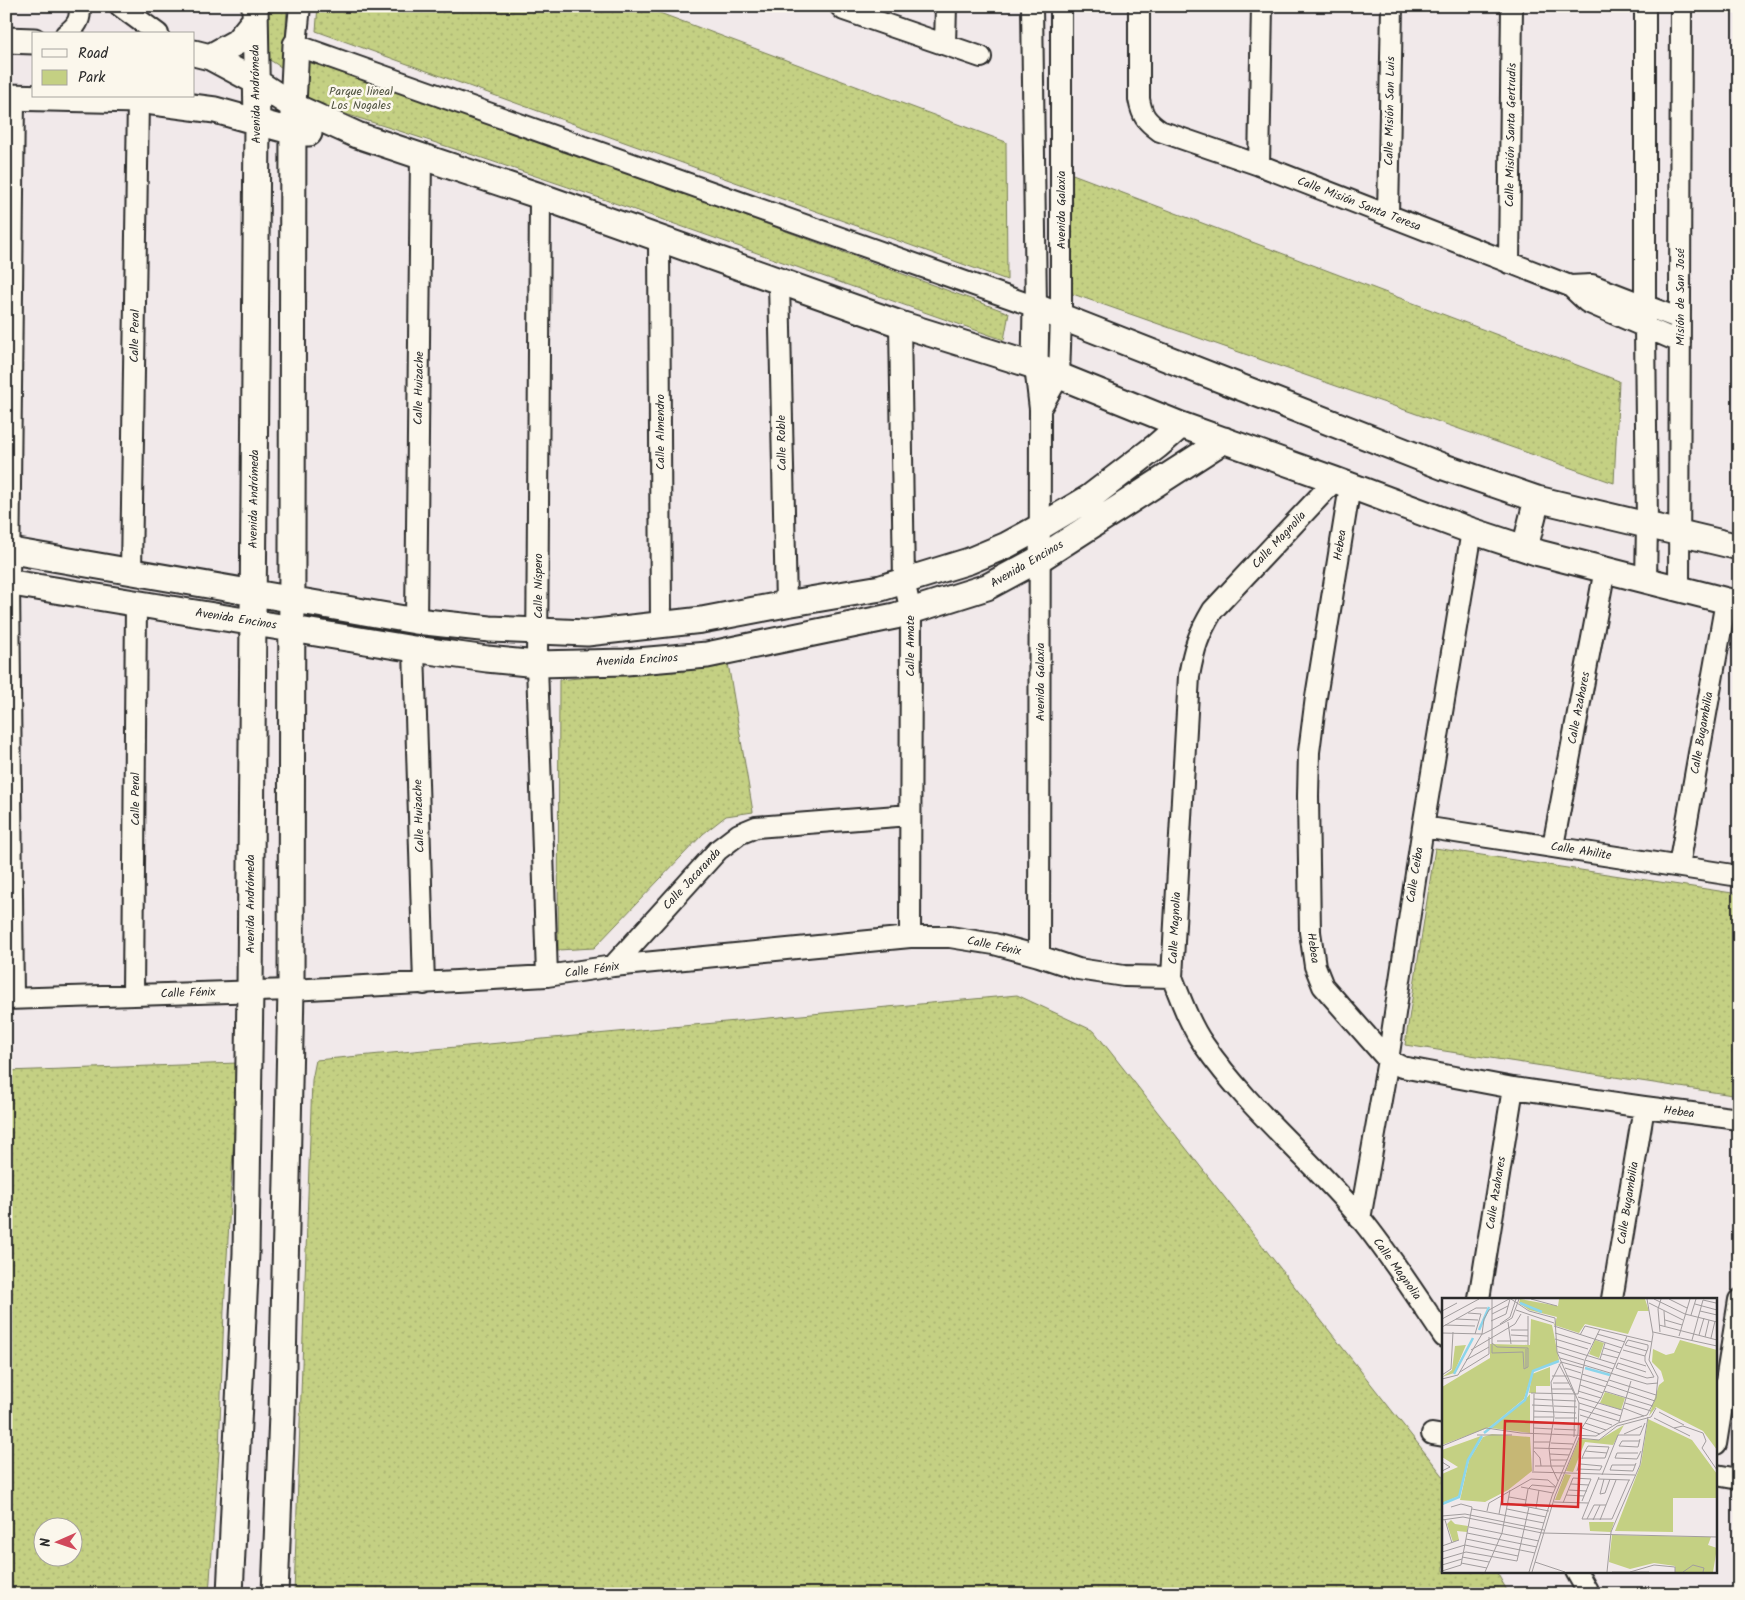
<svg xmlns="http://www.w3.org/2000/svg" width="1745" height="1600" viewBox="0 0 1745 1600" font-family="Kalam,sans-serif">
	<style>
		.green { fill: url(#green-dots); stroke: #787e57; fill-rule: evenodd }
		.lines { fill: none; stroke-linecap: round; stroke-linejoin: round }
		.minor-casing { stroke: #2b2b2b; stroke-width: 24 }
		.tertiary-casing { stroke: #2b2b2b; stroke-width: 29 }
		.minor { stroke: #fbf7ec; stroke-width: 20 }
		.tertiary { stroke: #fbf7ec; stroke-width: 25 }
		.labels { text-anchor: middle; dominant-baseline: central; stroke-width: 5; stroke-linejoin: round; paint-order: stroke }
		.park-label { font-size: 12px; fill: #515441; stroke: #fbf7ec }
		.street-label { font-size: 12px; fill: #2b2b2b; stroke: #fbf7ec }
		.inset-river { fill: none; stroke: #8bd5eb; stroke-width: 2.5 }
		.inset-road { fill: none; stroke: #a29d9e; stroke-width: 1 }
		.view { fill: #d62828; fill-opacity: 0.15; stroke: #d62828; stroke-width: 2.5 }
		.inset-edge { fill: none; stroke: #2b2b2b; stroke-width: 2.5 }
	</style>
	<defs>
		<pattern id="green-dots" width="8" height="8" patternUnits="userSpaceOnUse" patternTransform="scale(1.25)"><rect width="8" height="8" fill="#c4d083"/><path d="M2 2h.1M6 6h.1" fill="none" stroke="#a9b371" stroke-width="1.8" stroke-linecap="round"/></pattern>
	</defs>
	<rect width="100%" height="100%" fill="#f1e9ea"/>
	<filter id="ink" filterUnits="userSpaceOnUse"><feTurbulence type="fractalNoise" baseFrequency=".02" numOctaves="2"/><feDisplacementMap in="SourceGraphic" scale="10" xChannelSelector="R" yChannelSelector="G"/><feConvolveMatrix kernelMatrix="1 2 1 2 8 2 1 2 1" color-interpolation-filters="sRGB"/></filter>
	<g filter="url(#ink)">
		<path class="green" d="M 264,6 L 287,6 L 284,69 L 265,57 Z
			M 318,6 L 641,6 L 1006,142 L 1007,280 L 316,31 Z
			M 304,61 L 374,82 L 510,130 L 1009,313 L 1004,340 C 771,259 540,173 304,101 Z
			M 1070,173 L 1619,381 L 1614,483 L 1070,293 Z
			M 728,663 L 753,812 L 726,816 L 703,834 L 594,948 L 558,950 L 559,680 Z
			M 1435,848 L 1739,894 L 1739,1096 L 1405,1045 Z
			M 1017,995 L 1094,1031 L 1444,1477 L 1444,1571 L 1496,1571 L 1509,1594 L 294,1594 L 312,1080 L 316,1060 Z
			M 238,1063 L 224,1310 L 219,1452 L 209,1594 L 6,1594 L 6,1071 ZM 42,1528 L 72,1528 L 72,1558 L 42,1558 Z"/>
		<g class="lines">
			<defs>
				<path id="minor" d="M 120,6 L 158,34
					M 300,6 L 296,45 L 1036,307 L 1032,6
					M 840,6 L 844,10 L 981,57
					M 1139,6 L 1139,99 C 1142,116 1146,121 1160,131 L 1259,165 L 1570,286 L 1587,302 L 1680,342
					M 1645,6 L 1645,326 L 1647,524 L 1646,580
					M 66,34 C 76,27 82,19 79,6
					M 945,44 L 946,6
					M 1259,165 L 1262,6
					M 540,196 L 537,664 L 547,976
					M 1388,215 L 1392,6
					M 659,239 L 661,625
					M 1509,263 L 1512,6
					M 779,282 L 786,604
					M 1570,286 L 1592,285 L 1680,319
					M 900,324 L 904,581 L 911,612 L 910,937
					M 1035,366 L 1040,409 L 1039,956
					M 1040,409 L 1059,376 L 1061,317 L 1061,6
					M 1335,480 L 1213,610 C 1198,635 1194,648 1189,676 L 1172,977 C 1181,1000 1190,1025 1204,1045 C 1249,1110 1311,1159 1361,1219 C 1391,1256 1417,1297 1444,1337
					M 1350,486 L 1316,697 L 1309,752 L 1308,796 L 1310,932 L 1315,966 L 1323,986 L 1388,1060 L 1402,1067 L 1513,1088 L 1644,1107 L 1739,1119
					M 131,572 L 138,100
					M 1679,589 L 1681,6
					M 416,621 L 421,156
					M 414,649 L 424,984
					M 1423,827 L 1739,876
					M 1553,846 L 1605,569
					M 1679,866 L 1726,601
					M 613,966 L 718,850 L 739,834 L 756,827 L 910,815
					M 133,995 L 136,602
					M 13,998 L 9,583 L 14,97
					M 6,999 L 291,990 L 547,976 L 613,966 L 910,937 L 950,937 L 994,944 L 1039,956 L 1078,969 L 1124,976 L 1172,977
					M 1360,1219 L 1388,1060 L 1423,827 L 1472,531
					M 1479,1299 L 1513,1088
					M 1612,1299 L 1644,1107
					M 1432,1434 L 1444,1436
					M 1716,1444 L 1739,1300
					M 1716,1475 L 1739,1479
					M 1576,1571 L 1589,1594"/>
				<path id="tertiary" d="M 6,40 L 34,41
					M 194,53 L 210,57 L 255,81 L 293,106 L 357,135 L 540,196 L 900,324 L 1035,366 L 1181,425 L 1335,480 L 1472,531 L 1539,553 L 1739,604
					M 210,57 L 237,42 L 255,20
					M 6,97 L 138,100 L 215,110 L 294,132 L 309,133
					M 1035,366 L 1036,307 L 1444,467 L 1537,499 L 1739,547
					M 1525,548 L 1537,499
					M 6,550 L 416,621 L 490,629 L 587,633 L 702,620 L 786,604 L 881,588 L 969,561 L 1007,545 L 1040,527 L 1089,498 L 1157,446 L 1181,425
					M 6,582 L 414,649 L 487,659 L 537,664 L 626,662 L 707,655 L 895,616 L 987,587 L 1041,558 L 1224,440
					M 230,1594 L 246,1253 L 250,991 L 257,123 L 255,6
					M 275,1594 L 282,1414 L 291,990 L 293,106 L 296,45"/>
			</defs>
			<use href="#minor" class="minor-casing"/>
			<use href="#tertiary" class="tertiary-casing"/>
			<use href="#minor" class="minor"/>
			<use href="#tertiary" class="tertiary"/>
		</g>
	</g>
	<g class="labels">
		<g class="park-label">
			<text x="361" y="91">Parque lineal<tspan x="361" dy="14">Los Nogales</tspan></text>
		</g>
		<g class="street-label">
			<text transform="translate(256 94) rotate(-91)">Avenida Andrómeda</text>
			<text transform="translate(1390 111) rotate(-89)">Calle Misión San Luis</text>
			<text transform="translate(1511 135) rotate(-89)">Calle Misión Santa Gertrudis</text>
			<text transform="translate(1359 204) rotate(21)">Calle Misión Santa Teresa</text>
			<text transform="translate(1061 210) rotate(-90)">Avenida Galaxia</text>
			<text transform="translate(1680 297) rotate(-90)">Misión de San José</text>
			<text transform="translate(135 336) rotate(-89)">Calle Peral</text>
			<text transform="translate(419 388) rotate(-89)">Calle Huizache</text>
			<text transform="translate(660 432) rotate(-90)">Calle Almendro</text>
			<text transform="translate(782 443) rotate(-91)">Calle Roble</text>
			<text transform="translate(254 499) rotate(-89)">Avenida Andrómeda</text>
			<text transform="translate(1279 540) rotate(-47)">Calle Magnolia</text>
			<text transform="translate(1340 545) rotate(-81)">Hebea</text>
			<text transform="translate(1027 564) rotate(-30)">Avenida Encinos</text>
			<text transform="translate(538 586) rotate(-90)">Calle Níspero</text>
			<text transform="translate(236 619) rotate(9)">Avenida Encinos</text>
			<text transform="translate(910 646) rotate(-90)">Calle Amate</text>
			<text transform="translate(637 660) rotate(-3)">Avenida Encinos</text>
			<text transform="translate(1040 682) rotate(-90)">Avenida Galaxia</text>
			<text transform="translate(1579 708) rotate(-79)">Calle Azahares</text>
			<text transform="translate(1702 733) rotate(-80)">Calle Bugambilia</text>
			<text transform="translate(135 799) rotate(-90)">Calle Peral</text>
			<text transform="translate(419 816) rotate(-92)">Calle Huizache</text>
			<text transform="translate(1581 851) rotate(9)">Calle Ahilite</text>
			<text transform="translate(1415 875) rotate(-81)">Calle Ceiba</text>
			<text transform="translate(692 879) rotate(-47)">Calle Jacaranda</text>
			<text transform="translate(250 904) rotate(-90)">Avenida Andrómeda</text>
			<text transform="translate(1175 928) rotate(-87)">Calle Magnolia</text>
			<text transform="translate(994 946) rotate(12)">Calle Fénix</text>
			<text transform="translate(1313 948) rotate(82)">Hebea</text>
			<text transform="translate(592 970) rotate(-8)">Calle Fénix</text>
			<text transform="translate(188 993) rotate(-2)">Calle Fénix</text>
			<text transform="translate(1679 1112) rotate(7)">Hebea</text>
			<text transform="translate(1496 1193) rotate(-81)">Calle Azahares</text>
			<text transform="translate(1628 1203) rotate(-81)">Calle Bugambilia</text>
			<text transform="translate(1397 1269) rotate(54)">Calle Magnolia</text>
		</g>
	</g>
	<g transform="translate(1442 1298)">
		<rect width="275" height="275" fill="#f1e9ea"/>
		<path d="M 78,1 L 116,8 L 117,1 L 203,1 L 207,13 L 196,13 L 186,36 L 143,26 L 137,35 L 112,27 L 115,19 L 87,12 L 77,5 ZM 89,21 L 110,27 L 117,62 L 91,73 L 82,101 L 48,129 L 0,147 L 0,89 L 48,60 L 48,46 L 88,47 ZM 153,42 L 162,45 L 157,60 L 147,56 ZM 238,42 L 275,52 L 275,152 L 261,133 L 214,109 L 207,118 L 217,87 L 222,83 L 219,73 L 210,64 L 211,51 L 224,57 L 232,55 ZM 24,47 L 12,75 L 0,79 L 10,72 L 13,48 ZM 163,94 L 183,100 L 179,112 L 158,105 ZM 88,96 L 88,135 L 49,130 L 83,102 ZM 206,121 L 250,142 L 275,176 L 275,200 L 231,200 L 231,234 L 173,233 L 199,166 ZM 182,127 L 171,147 L 143,144 L 131,174 L 124,173 L 137,141 L 157,142 ZM 50,136 L 88,139 L 90,173 L 66,192 L 43,204 L 18,202 L 27,162 L 41,139 ZM 39,138 L 26,162 L 17,198 L 0,205 L 0,176 L 16,169 L 0,159 L 0,152 ZM 123,176 L 129,177 L 118,202 L 113,202 ZM 9,222 L 13,226 L 26,228 L 25,234 L 15,233 L 17,242 L 11,244 L 5,226 ZM 147,224 L 172,224 L 169,234 L 148,233 ZM 170,237 L 269,239 L 266,247 L 275,250 L 271,274 L 233,274 L 233,268 L 212,265 L 188,271 L 167,264 Z" fill="#c4d083"/>
		<path d="M 108,69 L 108,88 L 94,88 L 94,95 L 87,95 L 90,76 Z" fill="#c4d083"/>
		<path class="inset-river" d="M 78,5 L 100,14M 37,32 L 47,9M 143,70 L 168,77M 12,76 L 31,40M 42,135 L 83,102 L 91,73 L 117,63M 0,206 L 17,199 L 26,162 L 40,138"/>
		<path class="inset-road" d="M 50,1 L 50,55 L 81,54 L 82,71 L 86,69 L 86,50 L 55,49 L 50,45M 69,1 L 87,13 L 113,20 L 115,54 L 137,105 L 136,136 L 110,198 L 87,274M 89,1 L 115,8M 212,1 L 243,16 L 275,24M 227,1 L 245,10M 207,5 L 241,22M 253,6 L 275,12M 74,12 L 112,25M 0,13 L 15,5M 222,13 L 223,28M 258,13 L 275,17M 26,15 L 39,16 L 33,36M 50,16 L 66,8M 249,17 L 254,1M 0,21 L 37,1M 14,21 L 36,22M 223,22 L 240,27M 49,23 L 64,16 L 68,1M 66,24 L 69,46M 58,26 L 68,19 L 74,1M 3,27 L 33,28M 217,27 L 275,42M 112,28 L 180,50M 0,29 L 34,10 L 45,10M 69,32 L 86,32M 211,34 L 275,48M 218,34 L 216,11 L 219,1M 0,35 L 41,36 L 49,32 L 70,20 L 77,1M 113,35 L 149,46M 155,36 L 183,44M 69,37 L 86,38M 138,37 L 143,28 L 210,44M 257,37 L 262,20M 237,38 L 248,1M 263,39 L 267,22M 269,40 L 273,23M 113,41 L 146,51M 250,42 L 261,2 L 274,5M 55,43 L 86,43M 86,47 L 86,18M 114,48 L 173,66M 162,50 L 178,55M 84,51 L 84,70M 29,52 L 73,26 L 79,16M 181,52 L 203,58M 116,54 L 142,62M 160,56 L 176,60M 118,60 L 205,86 L 216,85M 178,60 L 204,68M 158,61 L 163,45M 24,62 L 47,49M 143,62 L 171,71M 119,64 L 141,70M 117,66 L 133,97 L 132,139M 123,70 L 139,75M 18,74 L 47,56 L 47,39M 204,74 L 176,65 L 174,70 L 205,80 L 212,79 L 203,63 L 203,58 L 206,50 L 206,47 L 186,42 L 183,47 L 205,53M 140,76 L 166,84M 0,77 L 9,71 L 11,34M 110,78 L 127,78 L 164,89M 0,81 L 16,77 L 40,36 L 42,21 L 47,12 L 67,1M 167,82 L 214,97M 111,85 L 127,85M 138,87 L 161,95M 165,87 L 213,103M 110,91 L 131,91M 136,93 L 159,100M 162,93 L 211,108M 89,95 L 136,96 L 143,62 L 158,31M 136,99 L 180,112M 92,101 L 110,102M 111,102 L 134,103M 137,105 L 179,118M 183,105 L 209,113M 90,107 L 111,108M 112,108 L 135,109M 181,110 L 202,118M 137,111 L 177,123M 92,113 L 134,115M 217,114 L 242,127M 138,117 L 170,127M 92,119 L 112,119M 113,120 L 135,120M 212,120 L 232,130 L 241,128 L 261,135 L 264,143 L 260,150 L 275,172M 177,124 L 189,83M 92,125 L 135,126M 143,125 L 164,132M 92,130 L 110,131M 140,130 L 158,136M 232,130 L 248,138M 112,131 L 134,132M 138,133 L 159,100 L 185,38M 182,136 L 200,128M 35,137 L 70,137M 136,140 L 157,142 L 175,128 L 209,119 L 214,110M 198,143 L 180,143 L 177,148 L 196,149 L 198,141M 92,144 L 108,144M 109,145 L 131,146M 0,148 L 44,130 L 79,135 L 154,138 L 176,125 L 205,117 L 214,100 L 216,79 L 207,62 L 211,36 L 205,1M 92,150 L 129,151M 92,153 L 98,160 L 99,168M 143,153 L 165,155M 196,155 L 175,155 L 173,160 L 195,161 L 199,153M 108,156 L 127,157M 140,161 L 140,160 L 143,153 L 146,148 L 167,149 L 163,160 L 140,160M 109,162 L 125,162M 0,164 L 8,169 L 0,173M 193,167 L 170,167 L 168,172 L 191,173 L 194,165M 93,168 L 122,168M 135,173 L 137,166 L 138,166 L 160,168 L 158,172 L 136,171M 92,174 L 193,177M 91,175 L 92,96M 160,177 L 176,137 L 198,137 L 203,125M 157,179 L 140,221 L 170,221 L 187,182M 156,181 L 188,182M 162,181 L 158,196 L 163,195 L 168,181M 116,183 L 109,168 L 107,150 L 112,119 L 109,84 L 119,64M 129,186 L 147,187M 79,189 L 111,195M 127,192 L 145,193M 124,197 L 142,198M 67,199 L 84,202M 112,204 L 146,205M 66,205 L 107,213M 121,205 L 131,180 L 149,181 L 140,203M 83,208 L 86,191 L 90,187 L 113,189M 94,210 L 97,192M 30,211 L 102,225M 65,211 L 104,219M 45,213 L 47,205 L 89,181 L 106,182 L 114,189M 57,216 L 60,200M 0,218 L 23,216 L 102,232M 145,221 L 152,207 L 164,207M 0,222 L 21,219 L 100,235 L 275,239M 3,222 L 10,245M 151,222 L 158,207M 158,222 L 174,182M 27,229 L 97,243M 25,235 L 95,249M 24,241 L 93,255M 0,248 L 17,242M 0,254 L 23,247 L 76,258M 20,259 L 47,264M 0,261 L 24,254 L 75,263 L 87,209M 93,264 L 123,274M 19,265 L 45,270M 0,267 L 20,261M 0,273 L 19,267 L 30,209 L 19,206 L 9,209M 43,274 L 60,235 L 68,192M 90,274 L 113,198 L 137,140M 165,274 L 169,234 L 198,167 L 206,119M 170,274 L 207,274M 188,274 L 212,267 L 233,269 L 233,274M 241,274 L 251,267 L 262,270 L 261,274"/>
		<path class="view" d="M 63,123 L 139,126 L 136,209 L 60,206 Z"/>
		<rect width="275" height="275" class="inset-edge"/>
	</g>
	<rect width="1745" height="1600" fill="none" stroke="#fbf7ec" stroke-width="25"/>
	<rect x="12" y="12" width="1720" height="1575" fill="none" stroke="#2b2b2b" stroke-width="2" filter="url(#ink)"/>
	<rect x="32" y="32" width="162" height="65" fill="#fbf7ec" stroke="#a8a59f"/>
	<rect x="42" y="49" width="25" height="8" fill="#fbf7ec" stroke="#a8a59f"/>
	<text x="78" y="58" font-size="15" fill="#2b2b2b">Road</text>
	<rect x="42" y="70" width="25" height="15" fill="#c4d083" stroke="#a8a59f"/>
	<text x="78" y="82" font-size="15" fill="#2b2b2b">Park</text>
	<g transform="translate(58 1542) rotate(268)"><circle r="24" fill="#fbf7ec" stroke="#a8a59f"/>
	<path d="M0-4L9 19L0 12L-9 19Z" fill="#d1495b"/>
	<text y="-8" font-size="14" font-weight="bold" text-anchor="middle" fill="#2b2b2b">N</text>
	</g>
</svg>
